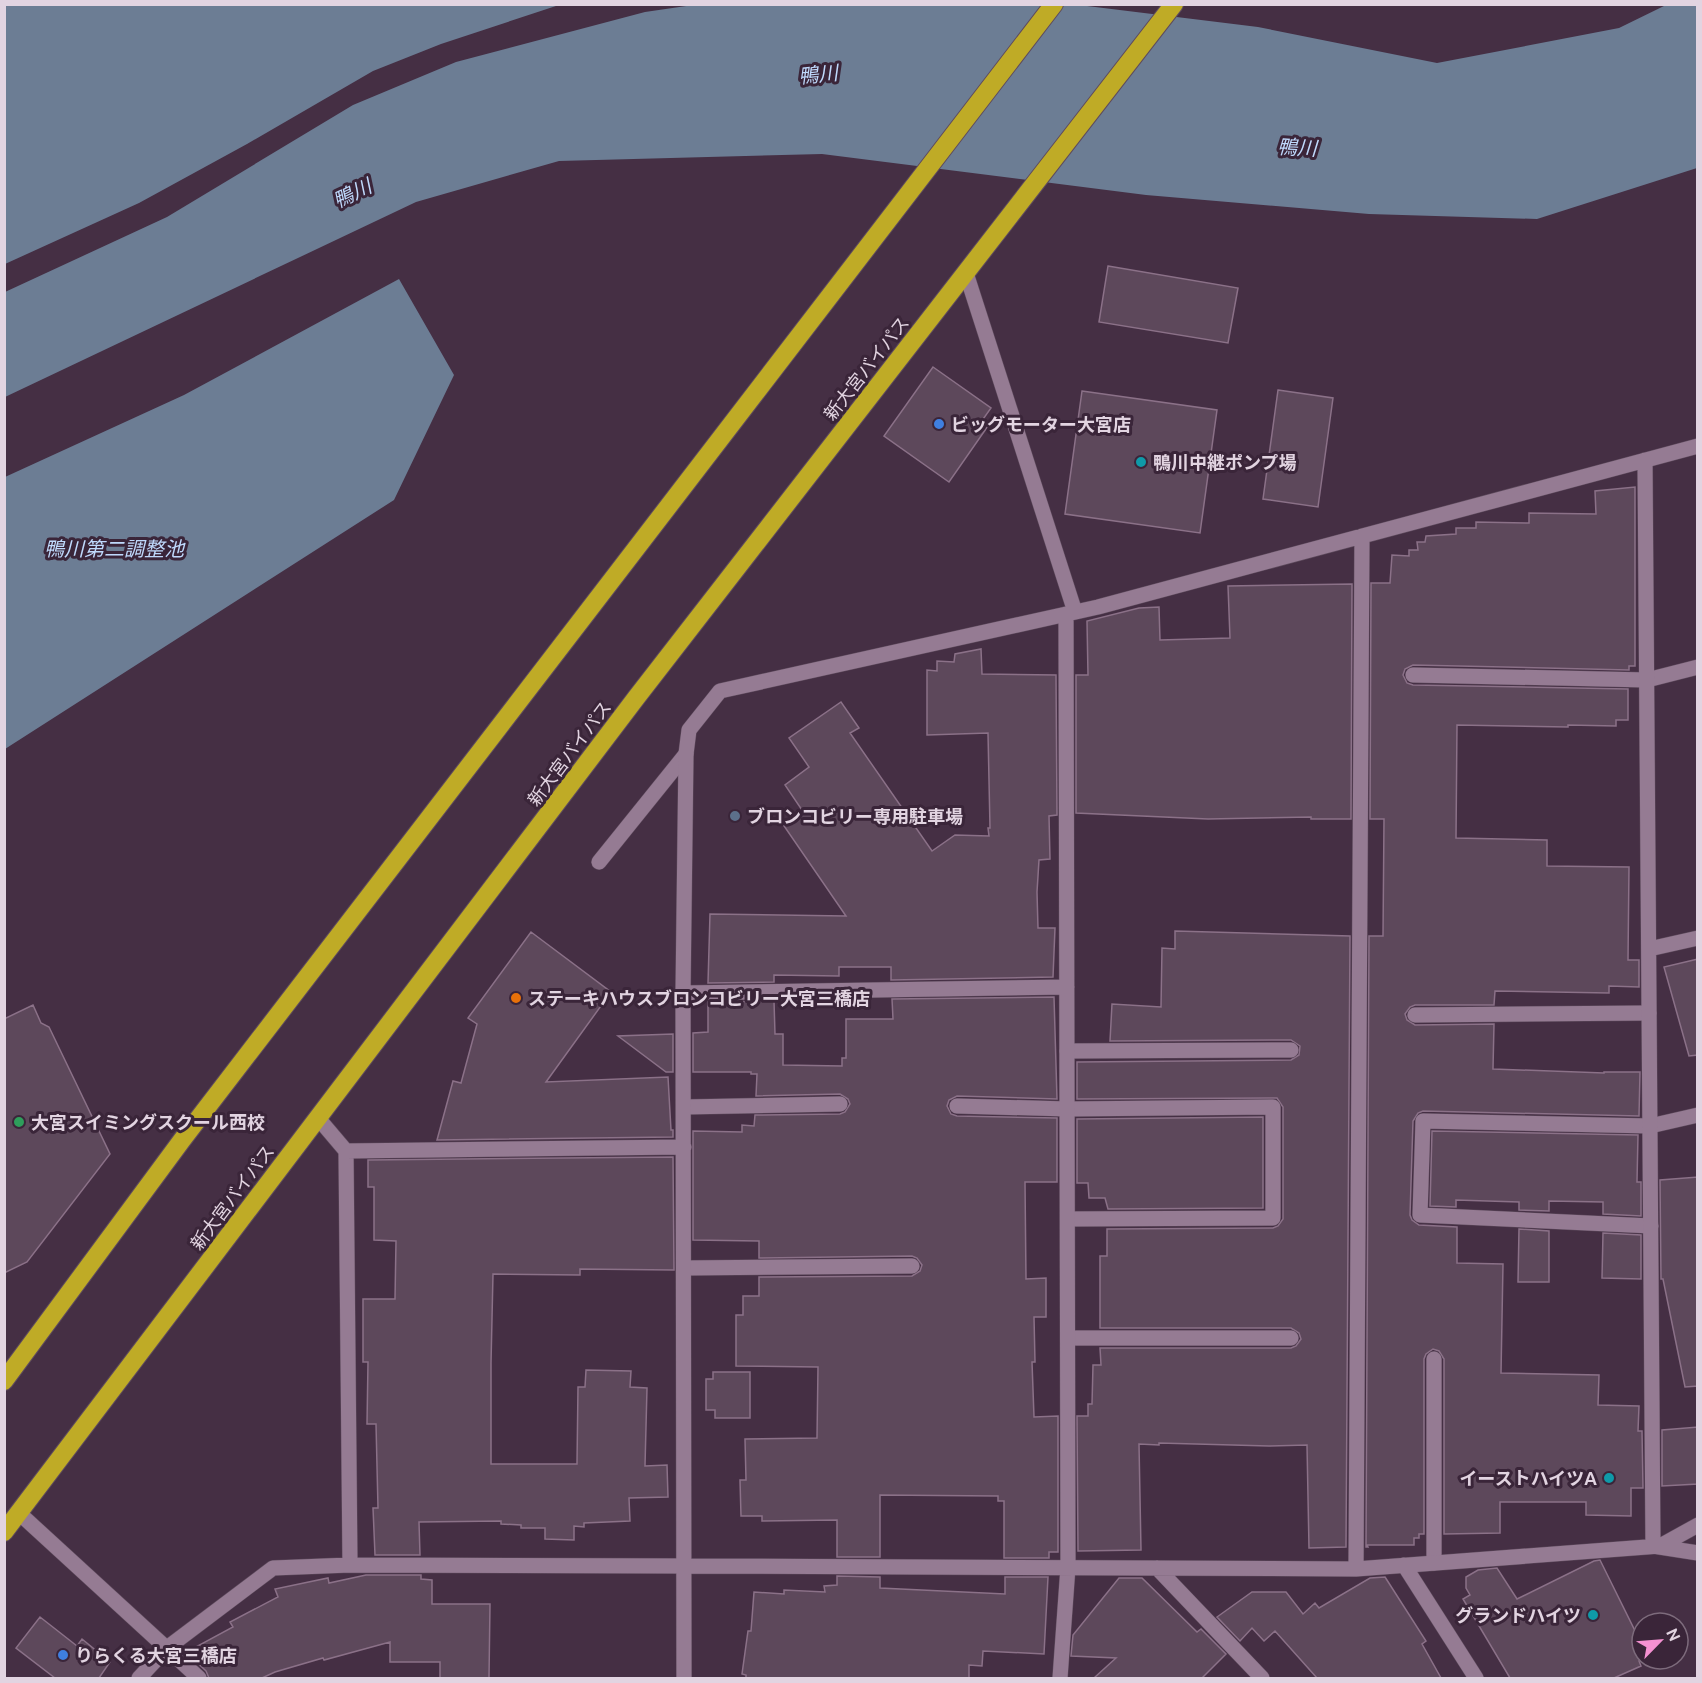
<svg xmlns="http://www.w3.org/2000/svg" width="1702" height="1683" viewBox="0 0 1702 1683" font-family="Ubuntu,'Noto Sans JP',sans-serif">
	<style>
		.water { fill: #6c7d94 }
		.building { fill: #5d485b; stroke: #8b7188; stroke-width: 1.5 }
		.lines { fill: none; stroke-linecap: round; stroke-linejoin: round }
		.lane-casing { stroke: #5e4b5d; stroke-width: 16 }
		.street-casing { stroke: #5e4b5d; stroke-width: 16 }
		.highway-casing { stroke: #5e4b5d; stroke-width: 20 }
		.lane { stroke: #957b93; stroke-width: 15 }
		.street { stroke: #957b93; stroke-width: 15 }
		.highway { stroke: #bfab26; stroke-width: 18 }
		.shop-dot { fill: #3f7fe0; stroke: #3a2539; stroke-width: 2 }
		.culture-dot { fill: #0f9aa8; stroke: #3a2539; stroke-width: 2 }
		.service-dot { fill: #5c6f8a; stroke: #3a2539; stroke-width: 2 }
		.food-dot { fill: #e8710a; stroke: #3a2539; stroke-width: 2 }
		.leisure-dot { fill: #2e9e5b; stroke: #3a2539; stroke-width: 2 }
		.labels { text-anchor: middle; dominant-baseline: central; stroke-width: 6; stroke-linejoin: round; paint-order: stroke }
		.street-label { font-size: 18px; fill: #e2d4e1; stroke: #3a2539 }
		.poi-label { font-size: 18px; font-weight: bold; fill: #e2d4e1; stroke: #3a2539; text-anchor: start }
		.water-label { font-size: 20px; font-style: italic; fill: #bfd9fc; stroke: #3a2539 }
	</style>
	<rect width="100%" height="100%" fill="#452f44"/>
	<path class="water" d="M 700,4 L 1079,5 L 1258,27 L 1437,63 L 1619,28 L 1666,5 L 1697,5 L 1697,168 L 1537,219 L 1369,214 L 1146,195 L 822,154 L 559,161 L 416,202 L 5,397 L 5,292 L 167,217 L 353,105 L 456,62 L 645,12 Z
		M 4,5 L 5,4 L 559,5 L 441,44 L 373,71 L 247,144 L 139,203 L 5,264 Z
		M 399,279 L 454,375 L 394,500 L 5,749 L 5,477 L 184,395 Z"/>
	<path class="building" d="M 1108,266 L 1238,288 L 1228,343 L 1099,322 Z
		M 933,367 L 991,408 L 981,422 L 988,426 L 949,482 L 884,436 Z
		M 1278,390 L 1333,398 L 1318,507 L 1263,499 Z
		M 1082,391 L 1217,410 L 1200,533 L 1065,514 Z
		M 1635,487 L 1635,666 L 1629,666 L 1629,670 L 1413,665 L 1405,669 L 1403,675 L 1407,683 L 1413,685 L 1628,689 L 1628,720 L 1616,720 L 1616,726 L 1568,725 L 1568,727 L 1457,725 L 1456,838 L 1547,840 L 1547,866 L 1629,867 L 1628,960 L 1639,960 L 1639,987 L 1609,986 L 1609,993 L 1495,991 L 1494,1005 L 1415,1005 L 1410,1007 L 1405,1014 L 1407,1020 L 1415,1025 L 1494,1024 L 1493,1069 L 1604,1073 L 1604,1072 L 1640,1072 L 1639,1116 L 1423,1111 L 1418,1113 L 1413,1121 L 1410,1215 L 1412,1220 L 1419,1225 L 1457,1227 L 1457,1263 L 1503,1264 L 1501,1373 L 1599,1375 L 1598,1405 L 1639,1406 L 1638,1431 L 1642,1431 L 1643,1488 L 1631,1488 L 1631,1516 L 1586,1515 L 1586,1502 L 1500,1502 L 1500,1533 L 1444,1534 L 1444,1359 L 1439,1351 L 1433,1349 L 1426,1354 L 1424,1359 L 1424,1534 L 1419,1534 L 1419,1538 L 1414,1538 L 1414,1545 L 1367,1545 L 1368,1547 L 1366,1547 L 1369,936 L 1383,936 L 1384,819 L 1370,819 L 1371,583 L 1390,583 L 1392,555 L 1409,556 L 1409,550 L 1418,550 L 1417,542 L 1425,542 L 1426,536 L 1456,534 L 1456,528 L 1476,528 L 1476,522 L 1529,523 L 1529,513 L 1596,514 L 1595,491 Z
		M 1352,584 L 1351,819 L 1311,819 L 1311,817 L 1208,819 L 1076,813 L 1076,675 L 1088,675 L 1087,621 L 1139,608 L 1159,607 L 1160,640 L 1230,638 L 1228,586 Z
		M 981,649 L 982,674 L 1056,675 L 1057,815 L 1049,816 L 1050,859 L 1039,860 L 1037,892 L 1038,928 L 1055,928 L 1053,977 L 891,980 L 891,967 L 839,967 L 839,976 L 774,975 L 774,982 L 708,983 L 710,914 L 846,916 L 782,823 L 802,810 L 785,785 L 809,767 L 789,738 L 841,702 L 859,728 L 850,733 L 932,851 L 955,835 L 989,836 L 988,828 L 990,828 L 988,733 L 927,735 L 927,670 L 937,671 L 937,661 L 954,662 L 955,654 Z
		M 1175,931 L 1350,936 L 1346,1547 L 1309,1548 L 1307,1445 L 1269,1446 L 1159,1443 L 1159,1445 L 1139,1444 L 1141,1550 L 1078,1551 L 1077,1416 L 1088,1416 L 1088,1404 L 1092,1404 L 1093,1365 L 1101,1365 L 1100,1348 L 1291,1348 L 1296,1346 L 1301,1339 L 1299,1333 L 1291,1328 L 1100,1328 L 1100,1256 L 1107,1256 L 1107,1229 L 1273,1228 L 1278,1226 L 1283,1219 L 1283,1107 L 1277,1098 L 1077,1099 L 1077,1062 L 1291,1060 L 1299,1055 L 1300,1046 L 1291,1040 L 1110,1041 L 1112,1004 L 1161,1007 L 1162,948 L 1175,949 Z
		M 531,932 L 611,992 L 546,1082 L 668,1077 L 671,1130 L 673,1130 L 673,1137 L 437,1140 L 453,1081 L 461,1083 L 477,1024 L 468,1018 Z
		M 1698,959 L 1698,1055 L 1689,1056 L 1664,967 Z
		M 1054,997 L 1057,1099 L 957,1096 L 949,1100 L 947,1106 L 951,1114 L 957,1116 L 1057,1118 L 1057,1182 L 1025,1182 L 1026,1279 L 1046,1278 L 1046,1317 L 1034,1317 L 1035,1362 L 1032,1362 L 1034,1417 L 1058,1416 L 1058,1552 L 1049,1552 L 1049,1558 L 1004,1558 L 1004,1501 L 998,1501 L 998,1496 L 880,1495 L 880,1557 L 837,1557 L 837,1520 L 762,1521 L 762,1516 L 741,1516 L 740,1480 L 746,1480 L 745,1439 L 817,1438 L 818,1367 L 736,1366 L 736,1315 L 743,1315 L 743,1296 L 759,1296 L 759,1277 L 912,1276 L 920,1271 L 922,1265 L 917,1258 L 912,1256 L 759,1258 L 759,1241 L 693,1240 L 693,1131 L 742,1132 L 742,1125 L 754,1126 L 755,1115 L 840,1114 L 845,1112 L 850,1104 L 848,1099 L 840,1094 L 756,1096 L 757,1074 L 751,1074 L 751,1072 L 693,1072 L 693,1033 L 708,1032 L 708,1002 L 774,1001 L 775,1034 L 783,1034 L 783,1065 L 842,1066 L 842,1058 L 846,1058 L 846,1019 L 893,1019 L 892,999 Z
		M 33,1005 L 41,1023 L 49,1027 L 110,1154 L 27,1262 L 4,1273 L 4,1019 Z
		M 673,1034 L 673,1072 L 666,1072 L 618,1036 Z
		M 1263,1117 L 1263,1208 L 1108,1209 L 1105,1198 L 1089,1198 L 1088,1183 L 1077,1183 L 1077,1119 Z
		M 1432,1131 L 1638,1135 L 1637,1182 L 1641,1182 L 1641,1216 L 1603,1214 L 1603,1202 L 1549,1201 L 1549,1211 L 1519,1210 L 1519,1202 L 1456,1200 L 1456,1207 L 1430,1206 Z
		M 673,1157 L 674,1270 L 580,1269 L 580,1275 L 493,1274 L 491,1363 L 491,1464 L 577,1464 L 578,1387 L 585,1387 L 586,1370 L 631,1371 L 630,1387 L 647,1388 L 645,1466 L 667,1465 L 668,1497 L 629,1498 L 630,1521 L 584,1523 L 584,1527 L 574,1526 L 574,1540 L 545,1539 L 545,1528 L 521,1528 L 521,1525 L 501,1524 L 501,1521 L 419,1522 L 420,1555 L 375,1555 L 373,1508 L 378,1508 L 376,1424 L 367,1424 L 368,1362 L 363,1362 L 363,1299 L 395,1299 L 396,1241 L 374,1240 L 374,1187 L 368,1187 L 368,1160 Z
		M 1698,1177 L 1698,1386 L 1685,1387 L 1663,1279 L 1661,1279 L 1660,1180 Z
		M 1519,1229 L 1549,1231 L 1549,1282 L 1518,1282 Z
		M 1603,1233 L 1641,1235 L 1641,1279 L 1602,1278 Z
		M 713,1372 L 750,1372 L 750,1418 L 715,1418 L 715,1410 L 706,1410 L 706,1379 L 713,1379 Z
		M 1698,1427 L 1698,1484 L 1662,1486 L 1662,1430 Z
		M 1600,1560 L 1642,1645 L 1642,1659 L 1644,1659 L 1639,1661 L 1641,1666 L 1614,1678 L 1510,1678 L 1463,1599 L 1470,1595 L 1466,1588 L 1466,1577 L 1478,1570 L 1497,1568 L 1517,1599 L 1594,1561 Z
		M 366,1575 L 421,1575 L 421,1579 L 432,1580 L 432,1604 L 490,1604 L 489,1678 L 440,1678 L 440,1662 L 390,1662 L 390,1642 L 324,1660 L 323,1658 L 275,1672 L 262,1678 L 209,1678 L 206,1671 L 188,1654 L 192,1649 L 233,1627 L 230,1622 L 278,1597 L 275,1589 L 328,1578 L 329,1583 Z
		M 837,1576 L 880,1577 L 880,1588 L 1005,1594 L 1005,1577 L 1048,1577 L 1044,1654 L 983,1651 L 982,1666 L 969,1665 L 969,1678 L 746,1678 L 746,1675 L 742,1674 L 748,1631 L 751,1631 L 754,1592 L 784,1594 L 784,1590 L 825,1592 L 824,1586 L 837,1585 Z
		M 1385,1577 L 1426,1641 L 1422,1644 L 1441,1678 L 1317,1678 L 1275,1631 L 1264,1641 L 1252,1628 L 1240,1641 L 1217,1617 L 1252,1592 L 1286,1592 L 1303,1614 L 1315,1603 L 1319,1608 L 1370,1578 Z
		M 1119,1578 L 1142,1578 L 1197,1632 L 1201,1629 L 1226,1654 L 1202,1678 L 1094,1678 L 1116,1658 L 1071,1656 L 1073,1635 Z
		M 40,1617 L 77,1646 L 82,1639 L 110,1662 L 99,1678 L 55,1678 L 16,1648 Z"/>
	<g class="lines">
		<defs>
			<path id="lane" d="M 1413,675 L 1647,680 L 1698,667
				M 599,862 L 686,754
				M 1415,1015 L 1649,1013
				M 1067,1051 L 1291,1050
				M 957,1106 L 1067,1109 L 1273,1107 L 1273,1218 L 1068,1219
				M 684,1107 L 840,1104
				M 1651,1226 L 1420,1215 L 1423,1121 L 1650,1126 L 1698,1115
				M 684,1268 L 912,1266
				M 1068,1338 L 1291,1338
				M 1434,1359 L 1434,1563"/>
			<path id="street" d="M 966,273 L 1075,612
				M 1645,460 L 1653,1546 L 1698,1553
				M 1649,949 L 1698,938
				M 683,993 L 1067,987
				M 318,1118 L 346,1151 L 350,1565
				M 346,1151 L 684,1147
				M 19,1513 L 199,1678
				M 1404,1565 L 1476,1678
				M 1157,1568 L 1262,1678
				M 1356,1569 L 1362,536
				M 139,1678 L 167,1648 L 273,1568 L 350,1565 L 685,1566 L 1356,1569 L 1660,1546 L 1698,1525
				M 684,1678 L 683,993 L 686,754 L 689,730 L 720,691 L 1098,607 L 1698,446
				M 1060,1678 L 1068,1567 L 1066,614"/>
			<path id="highway" d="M 4,1381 L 182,1140 L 1054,4
				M 4,1532 L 636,698 L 1174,4"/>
		</defs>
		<use href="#lane" class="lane-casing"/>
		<use href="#street" class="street-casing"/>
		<use href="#highway" class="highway-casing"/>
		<use href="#lane" class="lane"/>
		<use href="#street" class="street"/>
		<use href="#highway" class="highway"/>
	</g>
	<g class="shop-dot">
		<circle cx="939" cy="424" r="6"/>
		<circle cx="63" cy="1655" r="6"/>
	</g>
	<g class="culture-dot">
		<circle cx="1141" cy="462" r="6"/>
		<circle cx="1609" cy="1478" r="6"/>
		<circle cx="1593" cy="1615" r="6"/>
	</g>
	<circle class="service-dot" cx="735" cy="816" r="6"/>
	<circle class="food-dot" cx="516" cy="998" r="6"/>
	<circle class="leisure-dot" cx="19" cy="1122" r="6"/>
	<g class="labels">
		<g class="street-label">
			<text transform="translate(866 368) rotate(-52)">新大宮バイパス</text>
			<text transform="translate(569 753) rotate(-53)">新大宮バイパス</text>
			<text transform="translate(232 1197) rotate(-53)">新大宮バイパス</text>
		</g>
		<g class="poi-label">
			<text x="951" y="424">ビッグモーター大宮店</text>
			<text x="1153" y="462">鴨川中継ポンプ場</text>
			<text x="747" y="816">ブロンコビリー専用駐車場</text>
			<text x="528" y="998">ステーキハウスブロンコビリー大宮三橋店</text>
			<text x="31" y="1122">大宮スイミングスクール西校</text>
			<text x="1597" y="1478" text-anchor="end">イーストハイツA</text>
			<text x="1581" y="1615" text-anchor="end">グランドハイツ</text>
			<text x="75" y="1655">りらくる大宮三橋店</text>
		</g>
		<g class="water-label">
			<text transform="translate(818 74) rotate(-6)">鴨川</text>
			<text transform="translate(1297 147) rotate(3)">鴨川</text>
			<text transform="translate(352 193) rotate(-26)">鴨川</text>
			<text x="114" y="548">鴨川第二調整池</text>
		</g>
	</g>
	<rect width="1702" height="1683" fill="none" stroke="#e2d4e1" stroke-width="12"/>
	<g transform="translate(1660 1641) rotate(65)"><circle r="28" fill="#3a2539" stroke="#7d6b7c" stroke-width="1.5"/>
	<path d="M0-4.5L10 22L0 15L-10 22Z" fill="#f591d2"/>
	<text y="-9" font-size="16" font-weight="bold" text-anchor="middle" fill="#e2d4e1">N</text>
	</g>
</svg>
